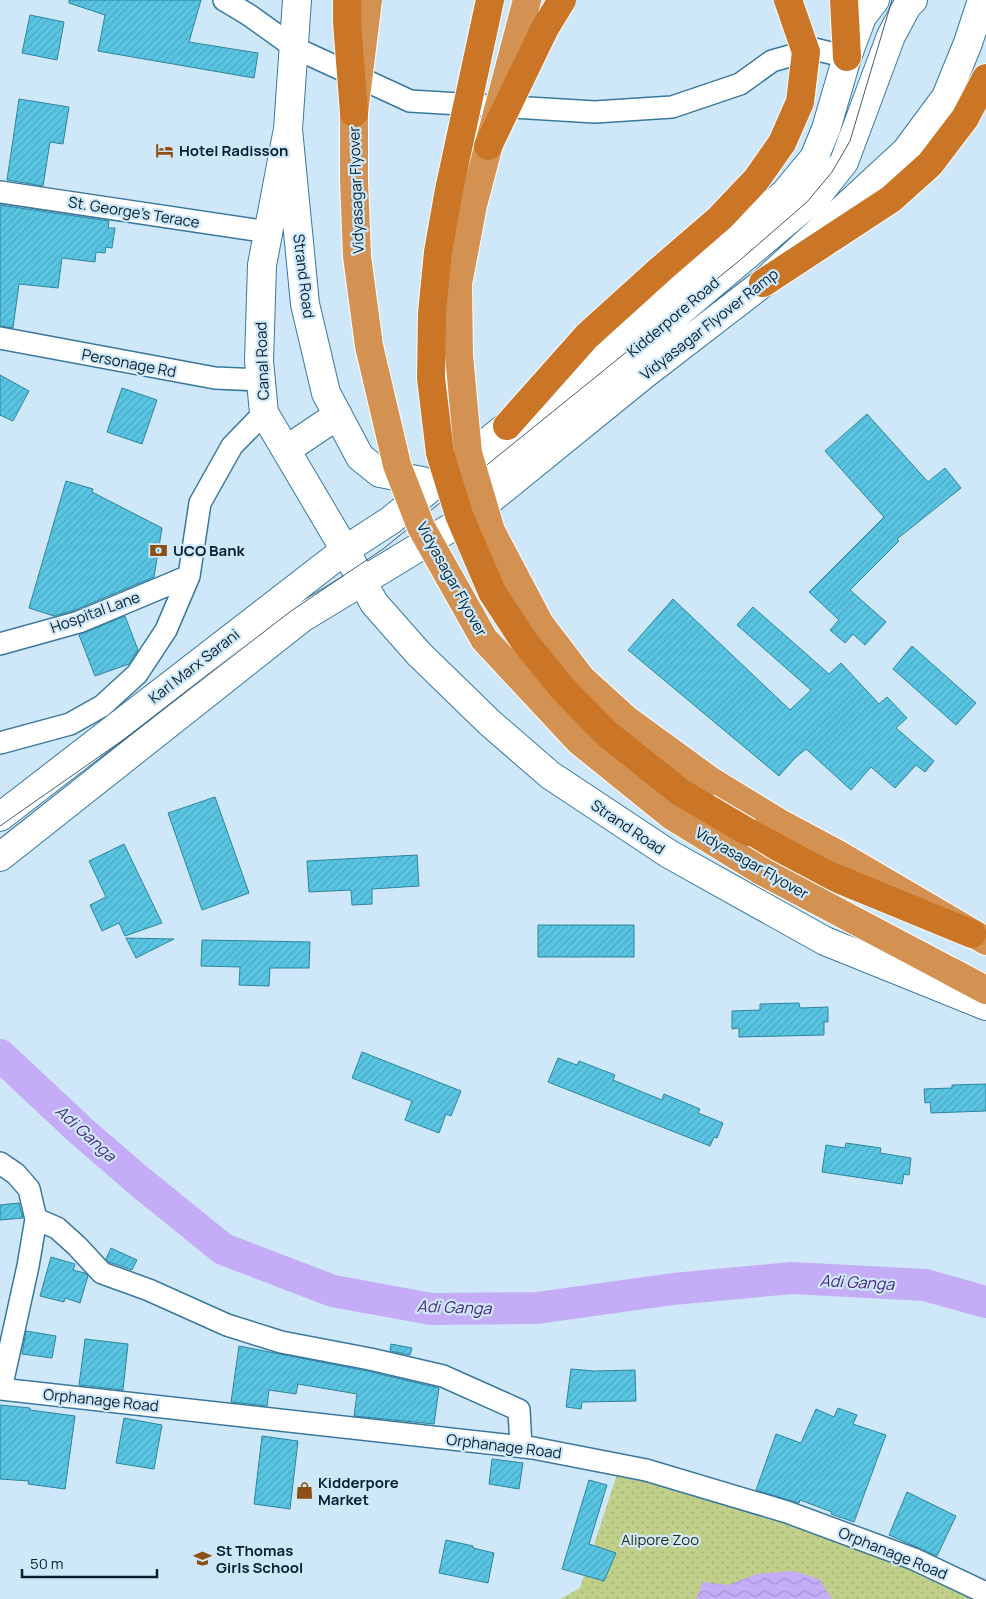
<svg xmlns="http://www.w3.org/2000/svg" width="986" height="1599" viewBox="0 0 986 1599" font-family="Manrope,sans-serif">
	<style>
		.park { fill: url(#park-dots) }
		.water { fill: url(#water-waves) }
		.lines { fill: none; stroke-linecap: round; stroke-linejoin: round }
		.river { stroke: #c4acf7; stroke-width: 32 }
		.building { fill: url(#building-hatch); stroke: #2d859c }
		.minor-casing { stroke: #39789e; stroke-width: 24 }
		.secondary-casing { stroke: #39789e; stroke-width: 30 }
		.trunk-casing { stroke: #fff; stroke-width: 30 }
		.motorway-casing { stroke: #fff; stroke-width: 30 }
		.minor { stroke: #fff; stroke-width: 21 }
		.secondary { stroke: #fff; stroke-width: 28 }
		.trunk { stroke: #d49252; stroke-width: 28 }
		.motorway { stroke: #ca7626; stroke-width: 28 }
		.tram { stroke: #425c6c; stroke-width: 1 }
		.trunk-bridge-casing { stroke: #fff; stroke-width: 30; stroke-linecap: butt }
		.motorway-bridge-casing { stroke: #fff; stroke-width: 30; stroke-linecap: butt }
		.trunk-bridge { stroke: #d49252; stroke-width: 28 }
		.motorway-bridge { stroke: #ca7626; stroke-width: 28 }
		.labels { text-anchor: middle; dominant-baseline: central; stroke-width: 4.5; stroke-linejoin: round; paint-order: stroke }
		.poi-label { font-size: 15px; font-weight: bold; fill: #041e2d; stroke: #cfe8f9; text-anchor: start }
		.street-label { font-size: 15px; fill: #041e2d; stroke: #cfe8f9 }
		.park-label { font-size: 15px; fill: #292f0c; stroke: #cfe8f9 }
		.water-label { font-size: 16px; font-style: italic; fill: #4b277c; stroke: #cfe8f9 }
	</style>
	<defs>
		<pattern id="park-dots" width="8" height="8" patternUnits="userSpaceOnUse" patternTransform="scale(1.25)"><rect width="8" height="8" fill="#c0cf89"/><path d="M2 2h.1M6 6h.1" fill="none" stroke="#a3b177" stroke-width="1.8" stroke-linecap="round"/></pattern>
		<pattern id="water-waves" width="16" height="10" patternUnits="userSpaceOnUse" patternTransform="scale(1.25)"><rect width="16" height="10" fill="#c4acf7"/><path d="M0 5q4-4 8 0t8 0" fill="none" stroke="#a794d4"/></pattern>
		<pattern id="building-hatch" width="6" height="6" patternUnits="userSpaceOnUse" patternTransform="scale(1.25)"><rect width="6" height="6" fill="#59c5e3"/><path d="M-1 1l2-2M0 6l6-6M5 7l2-2" fill="none" stroke="#4ca9c3"/></pattern>
	</defs>
	<rect width="100%" height="100%" fill="#cfe8f9"/>
	<path class="park" d="M 619,1468 L 911,1561 L 976,1599 L 560,1599 L 580,1588 Z"/>
	<path class="water" d="M 794,1571 L 819,1579 L 832,1599 L 696,1599 L 703,1582 L 728,1585 L 757,1574 Z"/>
	<g class="lines">
		<path class="river" d="M 0,1055 L 80,1130 L 139,1181 L 223,1249 L 333,1291 L 431,1309 L 537,1308 L 673,1289 L 792,1278 L 925,1285 L 986,1302"/>
	</g>
	<path class="building" d="M 69,0 L 201,0 L 189,42 L 258,53 L 254,78 L 98,51 L 105,15 L 69,3 Z
		M 30,15 L 64,22 L 57,60 L 22,53 Z
		M 19,99 L 69,107 L 63,144 L 50,142 L 43,186 L 7,180 Z
		M 0,205 L 109,221 L 108,228 L 115,228 L 112,248 L 106,247 L 105,253 L 96,252 L 95,262 L 62,258 L 58,288 L 19,284 L 13,328 L 0,326 Z
		M 0,375 L 29,391 L 13,421 L 0,415 Z
		M 122,388 L 157,400 L 142,444 L 107,432 Z
		M 867,414 L 928,482 L 945,468 L 961,488 L 897,539 L 899,541 L 850,590 L 886,622 L 865,645 L 853,634 L 845,643 L 830,630 L 839,620 L 809,592 L 884,517 L 825,451 Z
		M 66,481 L 93,489 L 92,492 L 162,528 L 154,577 L 75,610 L 54,616 L 29,608 Z
		M 673,599 L 790,710 L 811,690 L 737,625 L 753,607 L 829,674 L 841,663 L 879,704 L 887,697 L 907,718 L 896,728 L 934,761 L 925,772 L 916,765 L 895,788 L 871,767 L 851,790 L 806,749 L 795,758 L 779,776 L 628,650 Z
		M 125,616 L 138,650 L 129,664 L 95,676 L 79,635 Z
		M 912,646 L 976,703 L 956,725 L 893,669 Z
		M 215,797 L 249,893 L 202,910 L 168,813 Z
		M 124,844 L 162,923 L 125,936 L 119,923 L 102,931 L 90,905 L 106,897 L 89,861 Z
		M 417,855 L 419,886 L 372,889 L 372,904 L 352,905 L 351,890 L 309,892 L 307,861 Z
		M 538,925 L 634,925 L 634,957 L 538,957 Z
		M 126,938 L 174,939 L 136,958 Z
		M 202,940 L 310,942 L 309,968 L 270,968 L 269,986 L 239,985 L 240,967 L 201,966 Z
		M 799,1003 L 800,1008 L 828,1007 L 828,1022 L 824,1022 L 824,1035 L 739,1037 L 739,1028 L 732,1029 L 732,1011 L 760,1010 L 760,1004 Z
		M 362,1052 L 461,1091 L 451,1116 L 446,1114 L 439,1133 L 405,1120 L 412,1101 L 352,1078 Z
		M 558,1058 L 577,1065 L 579,1061 L 615,1075 L 613,1080 L 662,1100 L 664,1094 L 700,1109 L 698,1113 L 723,1123 L 717,1138 L 714,1137 L 710,1146 L 548,1082 Z
		M 986,1084 L 986,1111 L 931,1113 L 930,1102 L 925,1103 L 924,1089 L 952,1088 L 952,1085 Z
		M 846,1143 L 881,1148 L 880,1153 L 911,1158 L 909,1175 L 904,1174 L 902,1184 L 822,1172 L 826,1145 L 845,1148 Z
		M 19,1203 L 23,1218 L 0,1220 L 0,1205 Z
		M 111,1248 L 137,1260 L 132,1270 L 109,1262 L 106,1259 Z
		M 51,1257 L 75,1264 L 73,1270 L 85,1273 L 88,1276 L 80,1303 L 65,1298 L 64,1302 L 40,1296 Z
		M 26,1331 L 56,1336 L 52,1358 L 22,1354 Z
		M 85,1339 L 128,1344 L 123,1390 L 79,1385 Z
		M 391,1344 L 412,1348 L 410,1355 L 390,1351 Z
		M 239,1346 L 367,1371 L 439,1388 L 434,1424 L 354,1416 L 357,1394 L 298,1384 L 296,1394 L 269,1390 L 267,1406 L 231,1402 Z
		M 571,1369 L 594,1371 L 635,1370 L 636,1401 L 582,1402 L 581,1409 L 566,1407 Z
		M 0,1405 L 30,1408 L 30,1410 L 75,1416 L 65,1489 L 28,1484 L 29,1481 L 0,1479 Z
		M 838,1408 L 857,1415 L 853,1424 L 886,1435 L 854,1522 L 831,1514 L 832,1512 L 800,1500 L 799,1503 L 756,1490 L 776,1434 L 801,1443 L 816,1409 L 834,1417 Z
		M 124,1418 L 162,1425 L 154,1469 L 116,1463 Z
		M 262,1436 L 298,1441 L 290,1509 L 254,1504 Z
		M 492,1459 L 523,1463 L 519,1489 L 489,1484 Z
		M 589,1480 L 607,1485 L 589,1544 L 616,1553 L 604,1581 L 562,1569 Z
		M 907,1492 L 956,1516 L 937,1556 L 889,1535 Z
		M 446,1540 L 473,1546 L 473,1548 L 494,1553 L 488,1583 L 439,1573 Z"/>
	<g class="lines">
		<defs>
			<path id="minor" d="M 224,0 L 249,15 L 295,48 L 410,101 L 595,112 L 672,107 L 740,84 L 772,61 L 814,49 L 847,57
				M 0,192 L 268,232
				M 0,338 L 215,378 L 259,380
				M 0,644 L 79,622 L 189,576
				M 0,743 L 70,724 L 102,706 L 137,674 L 166,630 L 189,576 L 200,503 L 232,446 L 264,413
				M 0,1163 L 16,1174 L 29,1189 L 36,1219 L 28,1266 L 1,1389
				M 36,1219 L 57,1228 L 77,1246 L 102,1273 L 149,1290 L 227,1325 L 281,1342 L 370,1359 L 443,1376 L 519,1410 L 521,1447
				M 0,1389 L 533,1448 L 646,1470 L 787,1512 L 914,1559 L 986,1593"/>
			<path id="secondary" d="M 297,0 L 288,129 L 305,304 L 326,393 L 360,457 L 380,473 L 422,481
				M 288,129 L 262,265 L 259,361 L 264,413 L 345,550 L 374,603 L 419,654 L 490,723 L 550,775 L 669,854 L 825,941 L 986,1006
				M 286,450 L 338,415
				M 460,497 L 817,196 L 844,162 L 891,36 L 907,6 L 913,0
				M 0,817 L 345,550 L 391,520 L 597,353 L 785,193 L 814,158 L 826,129 L 847,57 L 862,17 L 875,0
				M 0,857 L 302,618 L 470,516 L 645,374 L 763,283 L 906,151 L 946,97 L 968,43 L 982,0"/>
			<path id="trunk" d="M 711,781 L 778,822 L 836,853 L 986,941
				M 950,971 L 986,990"/>
			<path id="motorway" d="M 844,0 L 847,57
				M 763,283 L 891,199 L 930,164 L 965,118 L 986,78
				M 507,426 L 587,336 L 661,269
				M 748,832 L 826,874 L 972,934"/>
		</defs>
		<use href="#minor" class="minor-casing"/>
		<use href="#secondary" class="secondary-casing"/>
		<use href="#trunk" class="trunk-casing"/>
		<use href="#motorway" class="motorway-casing"/>
		<use href="#minor" class="minor"/>
		<use href="#secondary" class="secondary"/>
		<use href="#trunk" class="trunk"/>
		<use href="#motorway" class="motorway"/>
		<path class="tram" d="M 0,826 L 133,733 L 291,611 L 383,549 L 739,261 L 807,202 L 832,172 L 850,141 L 892,0"/>
		<defs>
			<path id="trunk-bridge" d="M 368,0 L 354,113 L 354,180 L 357,256 L 369,346 L 397,465 L 421,527 L 484,639 L 579,741 L 672,816 L 763,872 L 950,971
				M 527,0 L 473,205 L 458,284 L 459,355 L 468,453 L 491,531 L 540,624 L 581,678 L 626,719 L 711,781"/>
			<path id="motorway-bridge" d="M 347,0 L 347,22 L 354,113
				M 490,0 L 449,190 L 438,252 L 432,313 L 431,378 L 440,453 L 459,515 L 492,592 L 524,641 L 563,689 L 606,733 L 680,792 L 748,832
				M 488,146 L 545,28 L 562,0
				M 661,269 L 720,218 L 756,180 L 782,143 L 800,102 L 806,52 L 788,0"/>
		</defs>
		<use href="#trunk-bridge" class="trunk-bridge-casing"/>
		<use href="#motorway-bridge" class="motorway-bridge-casing"/>
		<use href="#trunk-bridge" class="trunk-bridge"/>
		<use href="#motorway-bridge" class="motorway-bridge"/>
	</g>
	<defs>
		<symbol id="hotel-bare" viewBox="-9 -9 18 18"><path d="M-6-4.5h1.5V1H6V5H4.5V3h-9V5H-6ZM-4 0a1.8 1.8 0 1 1 3.6 0ZM.5 0V-2.5h3Q6-2.5 6 0Z" fill="#8d4f12" stroke="#cfe8f9" stroke-width="2.5" paint-order="stroke"/></symbol>
		<symbol id="bank-bare" viewBox="-9 -9 18 18"><path d="M-6-4H6V4H-6ZM0-2.3a2.3 2.3 0 1 0 0 4.6a2.3 2.3 0 1 0 0-4.6Z" fill="#8d4f12" stroke="#cfe8f9" stroke-width="2.5" paint-order="stroke"/></symbol>
		<symbol id="shop-bare" viewBox="-9 -9 18 18"><path d="M-5-2.5h2.3a2.7 3.5 0 0 1 5.4 0H5L5.5 6h-11ZM-1.5-2.5h3a1.5 2.3 0 0 0-3 0Z" fill="#8d4f12" stroke="#cfe8f9" stroke-width="2.5" paint-order="stroke"/></symbol>
		<symbol id="school-bare" viewBox="-9 -9 18 18"><path d="M0-5L7-2L0 1L-7-2ZM-4 1L0 2.5L4 1V4Q0 6-4 4Z" fill="#8d4f12" stroke="#cfe8f9" stroke-width="2.5" paint-order="stroke"/></symbol>
	</defs>
	<g fill-rule="evenodd">
		<use href="#hotel-bare" x="152" y="138" width="25" height="25"/>
		<use href="#bank-bare" x="146" y="538" width="25" height="25"/>
		<use href="#shop-bare" x="292" y="1478" width="25" height="25"/>
		<use href="#school-bare" x="190" y="1546" width="25" height="25"/>
	</g>
	<g class="labels">
		<g class="poi-label">
			<text x="179" y="150">Hotel Radisson</text>
			<text x="173" y="550">UCO Bank</text>
			<text x="318" y="1482">Kidderpore<tspan x="318" dy="17">Market</tspan></text>
			<text x="216" y="1550">St Thomas<tspan x="216" dy="17">Girls School</tspan></text>
		</g>
		<g class="street-label">
			<text transform="translate(356 190) rotate(-92)">Vidyasagar Flyover</text>
			<text transform="translate(134 212) rotate(9)">St. George's Terace</text>
			<text transform="translate(304 276) rotate(83)">Strand Road</text>
			<text transform="translate(673 317) rotate(-40)">Kidderpore Road</text>
			<text transform="translate(709 324) rotate(-38)">Vidyasagar Flyover Ramp</text>
			<text transform="translate(262 361) rotate(-92)">Canal Road</text>
			<text transform="translate(129 363) rotate(11)">Personage Rd</text>
			<text transform="translate(452 579) rotate(61)">Vidyasagar Flyover</text>
			<text transform="translate(95 612) rotate(-20)">Hospital Lane</text>
			<text transform="translate(194 666) rotate(-38)">Karl Marx Sarani</text>
			<text transform="translate(628 827) rotate(34)">Strand Road</text>
			<text transform="translate(752 863) rotate(30)">Vidyasagar Flyover</text>
			<text transform="translate(101 1400) rotate(6)">Orphanage Road</text>
			<text transform="translate(504 1446) rotate(7)">Orphanage Road</text>
			<text transform="translate(893 1553) rotate(22)">Orphanage Road</text>
		</g>
		<g class="park-label">
			<text x="660" y="1539">Alipore Zoo</text>
		</g>
		<g class="water-label">
			<text transform="translate(86 1133) rotate(42)">Adi Ganga</text>
			<text transform="translate(857 1282) rotate(3)">Adi Ganga</text>
			<text transform="translate(454 1307) rotate(2)">Adi Ganga</text>
		</g>
	</g>
	<path d="M22 1569v8h135v-8" fill="none" stroke="#041e2d" stroke-width="2.5"/>
	<text x="30" y="1569" font-size="15" fill="#041e2d" stroke="#cfe8f9" stroke-width="4" paint-order="stroke">50 m</text>
</svg>
